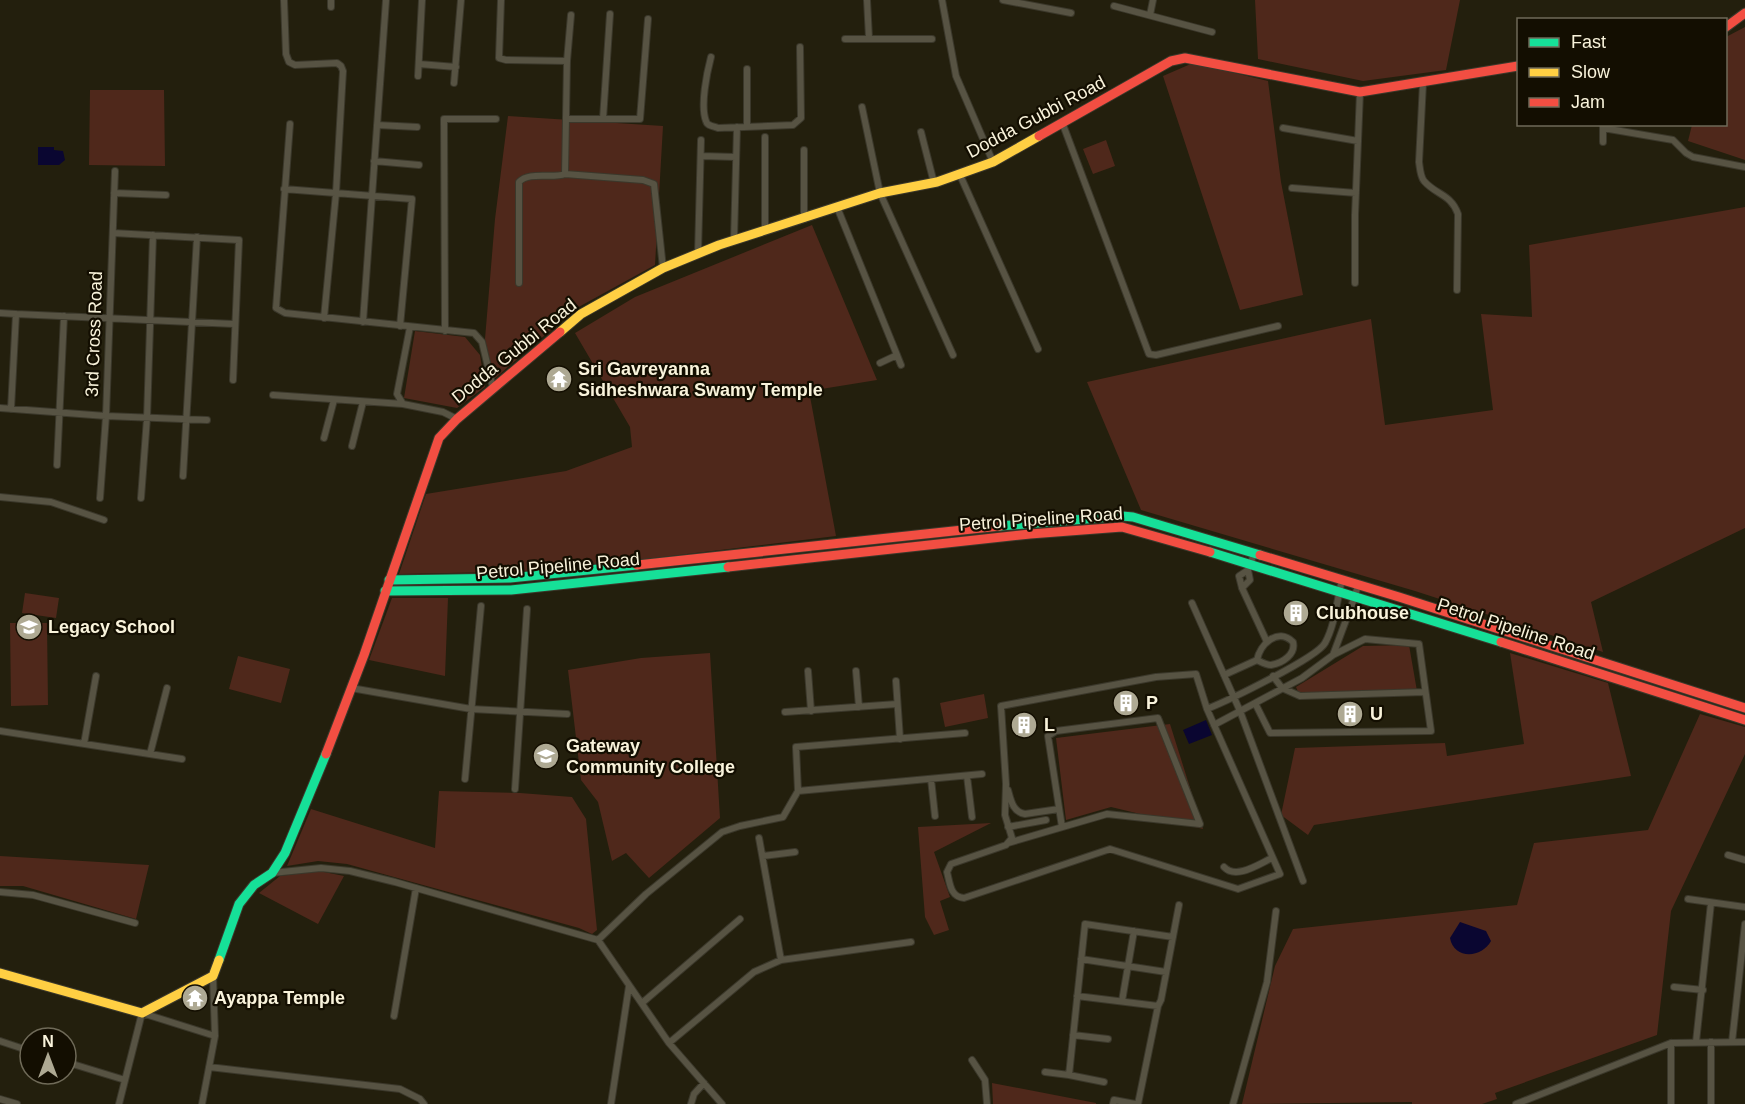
<svg xmlns="http://www.w3.org/2000/svg" width="1745" height="1104" viewBox="0 0 1745 1104" font-family="Arial,sans-serif">
	<style>
		.green { fill: #4f281b }
		.water { fill: #0a0631 }
		.lines { fill: none; stroke-linecap: round; stroke-linejoin: round }
		.street-casing { stroke: #3b382b; stroke-width: 8 }
		.fast-casing { stroke: #3b382b; stroke-width: 11 }
		.slow-casing { stroke: #3b382b; stroke-width: 11 }
		.jam-casing { stroke: #3b382b; stroke-width: 11 }
		.street { stroke: #575343; stroke-width: 6 }
		.fast { stroke: #16e098; stroke-width: 9 }
		.slow { stroke: #ffcf43; stroke-width: 9 }
		.jam { stroke: #f24e42; stroke-width: 9 }
		.labels { text-anchor: middle; dominant-baseline: central; stroke-width: 4.5; stroke-linejoin: round; paint-order: stroke }
		.street-label { font-size: 18px; fill: #f9f3db; stroke: #130e01 }
		.poi-label { font-size: 18px; font-weight: bold; fill: #f9f3db; stroke: #130e01; text-anchor: start }
	</style>
	<rect width="100%" height="100%" fill="#231f0d"/>
	<path class="green" d="M 1255,0 L 1460,0 L 1446,70 L 1363,81 L 1258,59 Z
		M 1745,27 L 1745,160 L 1688,141 L 1692,125 L 1726,124 L 1726,37 Z
		M 1193,63 L 1268,81 L 1281,182 L 1303,295 L 1240,310 L 1163,76 Z
		M 90,90 L 164,90 L 165,166 L 89,165 Z
		M 508,116 L 663,126 L 655,265 L 575,309 L 493,380 L 485,339 L 495,219 Z
		M 1106,140 L 1115,166 L 1093,174 L 1083,149 Z
		M 1745,207 L 1745,528 L 1591,602 L 1603,652 L 1415,591 L 1141,510 L 1087,382 L 1371,319 L 1385,425 L 1493,410 L 1481,314 L 1532,317 L 1529,245 Z
		M 812,225 L 877,380 L 809,391 L 836,536 L 546,571 L 399,574 L 426,494 L 566,471 L 632,447 L 630,427 L 575,333 L 635,297 Z
		M 415,331 L 465,337 L 480,355 L 485,387 L 457,408 L 404,398 Z
		M 25,593 L 59,598 L 56,618 L 22,613 Z
		M 392,598 L 448,598 L 445,676 L 369,660 Z
		M 10,623 L 47,623 L 48,705 L 11,706 Z
		M 1409,645 L 1417,691 L 1299,694 L 1296,687 L 1363,646 Z
		M 710,653 L 720,818 L 649,878 L 626,853 L 612,861 L 598,802 L 581,780 L 568,670 L 641,658 Z
		M 1510,653 L 1608,683 L 1631,776 L 1314,825 L 1308,835 L 1281,815 L 1295,748 L 1445,743 L 1447,756 L 1524,744 Z
		M 238,656 L 290,669 L 281,703 L 229,689 Z
		M 984,694 L 988,718 L 945,727 L 940,703 Z
		M 1700,714 L 1745,727 L 1745,754 L 1671,911 L 1657,1035 L 1495,1093 L 1497,1099 L 1482,1104 L 1412,1104 L 1412,1102 L 1242,1104 L 1275,966 L 1293,929 L 1517,905 L 1534,843 L 1648,830 Z
		M 1170,724 L 1203,829 L 1111,807 L 1066,820 L 1056,738 Z
		M 439,791 L 520,793 L 572,797 L 586,819 L 597,930 L 592,934 L 579,928 L 347,864 L 318,861 L 287,866 L 311,809 L 435,848 Z
		M 991,823 L 934,852 L 950,897 L 940,901 L 949,930 L 934,935 L 925,917 L 918,827 Z
		M 0,856 L 149,865 L 136,919 L 23,886 L 0,886 Z
		M 319,871 L 344,876 L 318,924 L 259,893 L 280,876 Z
		M 992,1083 L 1096,1103 L 1096,1104 L 993,1104 Z"/>
	<path class="water" d="M 38,147 L 54,147 L 54,150 L 63,151 L 65,160 L 59,165 L 38,165 Z
		M 1206,720 L 1212,735 L 1189,744 L 1183,730 Z
		M 1460,922 L 1486,931 L 1491,941 C 1482,958 1454,960 1450,938 Z"/>
	<g class="lines">
		<defs>
			<path id="street" d="M 284,0 L 286,54 L 289,62 L 295,65 L 337,63 L 341,66 L 343,71 L 336,193 L 324,318
				M 331,0 L 331,7
				M 501,0 L 499,58 L 506,60 L 567,61
				M 867,0 L 869,38
				M 942,0 L 956,76 L 993,162
				M 1003,0 L 1071,13
				M 1114,6 L 1212,32
				M 1150,15 L 1153,0
				M 845,39 L 932,39
				M 711,57 C 707,72 700,106 706,121 C 707,126 713,126 718,128 L 793,125 L 801,118 L 800,47
				M 419,64 L 456,67
				M 747,69 L 747,127
				M 418,76 L 422,0
				M 454,83 L 461,0
				M 1423,83 L 1419,162 C 1420,168 1420,176 1424,181 C 1436,195 1451,194 1458,214 L 1457,290
				M 862,107 L 880,193 L 953,355
				M 566,119 L 640,119 L 648,19
				M 603,119 L 610,14
				M 1062,122 L 1149,354 L 1156,355 L 1278,326
				M 290,124 L 276,308 L 285,313 L 474,333 L 482,342 L 493,388
				M 377,125 L 417,127
				M 1603,125 L 1603,142
				M 1283,128 L 1358,141
				M 1603,128 L 1673,140 L 1686,153 L 1693,157 L 1745,167
				M 921,132 L 934,183
				M 701,156 L 736,157
				M 374,161 L 419,165
				M 565,174 L 567,61 L 571,15
				M 960,175 L 1038,349
				M 1292,188 L 1356,193
				M 284,189 L 412,199 L 400,326
				M 114,193 L 166,195
				M 837,207 L 897,355 L 880,363
				M 804,219 L 804,150
				M 765,231 L 765,137
				M 113,233 L 239,240 L 233,380
				M 734,240 L 737,127
				M 698,253 L 701,140
				M 519,283 L 519,182 C 529,171 552,179 565,174 L 643,180 L 654,184 L 663,268
				M 1355,283 L 1355,215 L 1360,92
				M 0,313 L 16,314
				M 363,322 L 386,0
				M 410,327 L 397,394 L 403,404 L 443,412 L 457,419
				M 445,331 L 444,119 L 496,119
				M 897,355 L 901,365
				M 273,395 L 403,404
				M 0,408 L 106,416 L 207,420
				M 11,409 L 16,314 L 234,324
				M 324,438 L 334,400
				M 352,446 L 363,402
				M 57,465 L 64,316
				M 183,476 L 197,237
				M 0,497 L 51,502 L 104,520
				M 100,498 L 106,416 L 115,171
				M 141,498 L 147,418 L 153,235
				M 1248,570 L 1239,576 L 1242,588 L 1267,642
				M 1242,588 L 1250,580 L 1248,570 L 1254,554
				M 1192,603 L 1240,711 L 1303,881
				M 808,671 L 811,711
				M 856,671 L 859,707
				M 1196,674 L 1207,709 L 1280,874 L 1238,889 L 1110,849 L 964,898 C 950,897 950,883 947,872 L 951,864 L 1006,845 L 1012,838 L 1005,815 L 1006,784 L 1001,706 L 1156,677 Z
				M 1224,675 L 1257,660 C 1261,662 1266,665 1271,665 C 1283,663 1296,654 1293,642 C 1278,627 1260,644 1257,660
				M 1273,676 L 1282,688 L 1300,696 L 1425,692
				M 896,681 L 900,739
				M 351,688 L 471,709 L 567,714
				M 1255,703 L 1270,733 L 1431,731 L 1419,644 L 1365,639 L 1333,655
				M 1207,709 C 1227,701 1317,658 1325,643 C 1335,625 1337,600 1342,580
				M 785,712 L 897,704
				M 1214,725 L 1302,678 L 1333,655 L 1355,596 L 1358,585
				M 0,731 L 182,759
				M 84,744 L 96,676
				M 150,754 L 167,688
				M 967,776 L 972,817
				M 465,779 L 481,606
				M 931,779 L 935,816
				M 515,789 L 527,609
				M 1008,790 C 1011,801 1013,812 1025,814 L 1059,809
				M 798,791 L 982,774
				M 1008,827 L 1046,820
				M 759,838 L 781,960
				M 1008,843 L 1107,814 L 1200,824 L 1158,718 L 1056,731 L 1048,736 L 1062,827
				M 1728,855 L 1745,860
				M 763,856 L 795,852
				M 1224,867 C 1236,880 1259,864 1272,858
				M 272,873 L 321,868 L 350,871 L 395,882 L 598,940 L 669,1043 L 722,1104
				M 0,892 L 33,895 L 135,923
				M 1688,899 L 1745,907
				M 598,940 L 646,894 L 722,832 L 740,826 L 783,817 L 798,791 L 796,747 L 965,733
				M 1081,959 L 1166,972
				M 1674,987 L 1703,990
				M 1077,996 L 1158,1006 L 1161,1000 L 1179,905
				M 1122,1001 L 1134,931
				M 642,1003 L 740,919
				M 394,1016 L 416,888
				M 1073,1035 L 1108,1039
				M 0,1041 L 30,1051
				M 1696,1042 L 1711,903
				M 1732,1042 L 1745,924
				M 669,1043 L 754,972 L 781,960 L 911,942
				M 1671,1043 L 1745,1042
				M 972,1060 L 985,1080 L 987,1104
				M 66,1062 L 125,1080
				M 209,1067 L 400,1089 L 420,1099 L 424,1104
				M 1045,1072 L 1069,1075 L 1085,924 L 1173,937
				M 1069,1075 L 1104,1082
				M 0,1099 L 17,1104
				M 119,1104 L 142,1013 L 215,1036
				M 202,1104 L 215,1036 L 213,976
				M 611,1104 L 629,986
				M 691,1104 L 694,1094 L 704,1083
				M 1113,1104 L 1114,1100 L 1135,1104
				M 1138,1104 L 1158,1006
				M 1233,1104 L 1267,982 L 1276,911
				M 1516,1104 L 1671,1043 L 1671,1104
				M 1711,1104 L 1711,1042"/>
			<path id="fast" d="M 1000,526 L 1122,516 L 1133,517 L 1260,555
				M 1210,552 L 1501,642
				M 389,580 L 510,578 L 637,565
				M 385,591 L 511,590 L 728,567
				M 219,960 L 239,904 L 254,885 L 272,873 L 285,853 L 326,754"/>
			<path id="slow" d="M 560,332 L 581,314 L 663,268 L 719,245 L 880,193 L 937,182 L 993,162 L 1039,136
				M 0,973 L 142,1013 L 213,976 L 219,960"/>
			<path id="jam" d="M 1726,27 L 1745,13
				M 1039,136 L 1171,61 L 1185,58 L 1360,92 L 1518,66
				M 1260,555 L 1399,597 L 1745,708
				M 637,565 L 1000,526
				M 728,567 L 1030,534 L 1122,527 L 1210,552
				M 1501,642 L 1745,720
				M 326,754 L 364,655 L 439,438 L 457,419 L 560,332"/>
		</defs>
		<use href="#street" class="street-casing"/>
		<use href="#fast" class="fast-casing"/>
		<use href="#slow" class="slow-casing"/>
		<use href="#jam" class="jam-casing"/>
		<use href="#street" class="street"/>
		<use href="#fast" class="fast"/>
		<use href="#slow" class="slow"/>
		<use href="#jam" class="jam"/>
	</g>
	<defs>
		<symbol id="temple-disc" viewBox="-11 -11 22 22"><circle r="9.5" fill="#aea993" stroke="#130e01"/><path d="M0-6L5-2H3V0L6.5 2.5H4V6H1.5V3h-3V6H-4V2.5H-6.5L-3 0V-2H-5Z" fill="#fff"/></symbol>
		<symbol id="building-disc" viewBox="-11 -11 22 22"><circle r="9.5" fill="#aea993" stroke="#130e01"/><path d="M-4-6H4V6H1V3H-1V6H-4ZM-2.5-4.3h1.7v1.8h-1.7ZM.8-4.3h1.7v1.8H.8ZM-2.5-1h1.7V.8h-1.7ZM.8-1h1.7V.8H.8Z" fill="#fff"/></symbol>
		<symbol id="school-disc" viewBox="-11 -11 22 22"><circle r="9.5" fill="#aea993" stroke="#130e01"/><path d="M0-5L7-2L0 1L-7-2ZM-4 1L0 2.5L4 1V4Q0 6-4 4Z" fill="#fff"/></symbol>
		<symbol id="university-disc" viewBox="-11 -11 22 22"><circle r="9.5" fill="#aea993" stroke="#130e01"/><path d="M0-5L7-2L0 1L-7-2ZM-4 1L0 2.5L4 1V4Q0 6-4 4Z" fill="#fff"/></symbol>
	</defs>
	<g fill-rule="evenodd">
		<use href="#temple-disc" x="544" y="364" width="30" height="30"/>
		<use href="#building-disc" x="1281" y="598" width="30" height="30"/>
		<use href="#school-disc" x="14" y="612" width="30" height="30"/>
		<use href="#building-disc" x="1111" y="688" width="30" height="30"/>
		<use href="#building-disc" x="1335" y="699" width="30" height="30"/>
		<use href="#building-disc" x="1009" y="710" width="30" height="30"/>
		<use href="#university-disc" x="531" y="741" width="30" height="30"/>
		<use href="#temple-disc" x="180" y="983" width="30" height="30"/>
	</g>
	<g class="labels">
		<g class="street-label">
			<text transform="translate(1036 117) rotate(-28)">Dodda Gubbi Road</text>
			<text transform="translate(94 334) rotate(-88)">3rd Cross Road</text>
			<text transform="translate(514 351) rotate(-39)">Dodda Gubbi Road</text>
			<text transform="translate(1041 519) rotate(-4)">Petrol Pipeline Road</text>
			<text transform="translate(558 566) rotate(-5)">Petrol Pipeline Road</text>
			<text transform="translate(1516 629) rotate(18)">Petrol Pipeline Road</text>
		</g>
		<g class="poi-label">
			<text x="578" y="369">Sri Gavreyanna<tspan x="578" dy="21">Sidheshwara Swamy Temple</tspan></text>
			<text x="1316" y="613">Clubhouse</text>
			<text x="48" y="627">Legacy School</text>
			<text x="1146" y="703">P</text>
			<text x="1370" y="714">U</text>
			<text x="1044" y="725">L</text>
			<text x="566" y="746">Gateway<tspan x="566" dy="21">Community College</tspan></text>
			<text x="214" y="998">Ayappa Temple</text>
		</g>
	</g>
	<rect x="1517" y="18" width="210" height="108" fill="#130e01" stroke="#6f6a58" stroke-width="1.5"/>
	<rect x="1529" y="38" width="30" height="9" fill="#16e098" stroke="#6f6a58" stroke-width="1.5"/>
	<text x="1571" y="48" font-size="18" fill="#f9f3db">Fast</text>
	<rect x="1529" y="68" width="30" height="9" fill="#ffcf43" stroke="#6f6a58" stroke-width="1.5"/>
	<text x="1571" y="78" font-size="18" fill="#f9f3db">Slow</text>
	<rect x="1529" y="98" width="30" height="9" fill="#f24e42" stroke="#6f6a58" stroke-width="1.5"/>
	<text x="1571" y="108" font-size="18" fill="#f9f3db">Jam</text>
	<g transform="translate(48 1056)"><circle r="28" fill="#130e01" stroke="#6f6a58" stroke-width="1.5"/>
	<path d="M0-4.5L10 22L0 15L-10 22Z" fill="#aea993"/>
	<text y="-9" font-size="16" font-weight="bold" text-anchor="middle" fill="#f9f3db">N</text>
	</g>
</svg>
